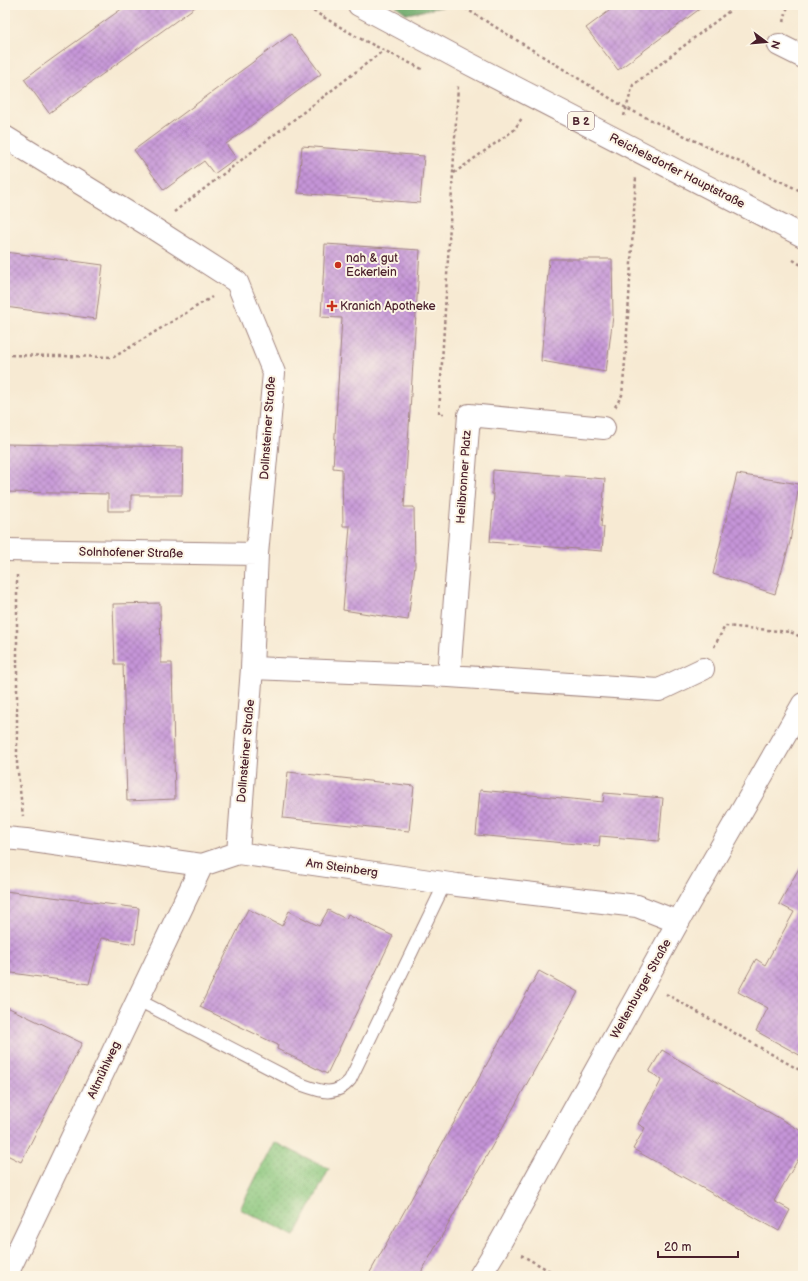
<svg xmlns="http://www.w3.org/2000/svg" width="808" height="1281" viewBox="0 0 808 1281" font-family="'Balsamiq Sans',sans-serif">
	<style>
		.green { fill: url(#green-dots); stroke: #6a7254 }
		.forest { fill: url(#forest-crowns); stroke: #5c654c }
		.building { fill: url(#building-cross-hatch) }
		.lines { fill: none; stroke-linecap: round; stroke-linejoin: round }
		.service-casing { stroke: #a0847f; stroke-width: 14 }
		.minor-casing { stroke: #a0847f; stroke-width: 24 }
		.tertiary-casing { stroke: #a0847f; stroke-width: 24 }
		.primary-casing { stroke: #a0847f; stroke-width: 24 }
		.path { stroke: #a0847f; stroke-width: 2.5; stroke-dasharray: 3 3; stroke-linecap: butt }
		.service { stroke: #fff; stroke-width: 12 }
		.minor { stroke: #fff; stroke-width: 22 }
		.tertiary { stroke: #fff; stroke-width: 22 }
		.primary { stroke: #fff; stroke-width: 22 }
		.poi-dot { fill: #c8321e; stroke: #fcf5e5; stroke-width: 1.5 }
		.labels { text-anchor: middle; dominant-baseline: central; stroke-width: 4; stroke-linejoin: round; paint-order: stroke }
		.shield { fill: #fcf5e5; stroke: #7f5f63; stroke-width: 1 }
		.shield-label { font-size: 11px; font-weight: bold; fill: #4a1f2b }
		.street-label { font-size: 12px; fill: #4a1f2b; stroke: #fcf5e5 }
		.poi-label { font-size: 12px; fill: #4a1f2b; stroke: #fcf5e5; text-anchor: start }
	</style>
	<defs>
		<pattern id="green-dots" width="8" height="8" patternUnits="userSpaceOnUse"><rect width="8" height="8" fill="#89c67c"/><path d="M2 2h.1M6 6h.1" fill="none" stroke="#72a066" stroke-width="1.8" stroke-linecap="round"/></pattern>
		<pattern id="forest-crowns" width="20" height="18" patternUnits="userSpaceOnUse"><rect width="20" height="18" fill="#6eab6c"/><path d="M2 6a3 3 0 1 1 6 0M12 15a3 3 0 1 1 6 0" fill="none" stroke="#5c8b59"/></pattern>
		<pattern id="building-cross-hatch" width="8" height="8" patternUnits="userSpaceOnUse"><rect width="8" height="8" fill="#c594d8"/><path d="M0 0l8 8M0 8l8-8" fill="none" stroke="#a278af"/></pattern>
	</defs>
	<rect width="100%" height="100%" fill="#fcf5e5"/>
	<filter id="ink" filterUnits="userSpaceOnUse"><feTurbulence type="fractalNoise" baseFrequency=".025" numOctaves="2"/><feDisplacementMap in="SourceGraphic" scale="8" xChannelSelector="R" yChannelSelector="G"/><feConvolveMatrix kernelMatrix="1 2 1 2 8 2 1 2 1" color-interpolation-filters="sRGB"/></filter>
	<filter id="wash" filterUnits="userSpaceOnUse"><feTurbulence type="fractalNoise" baseFrequency=".012" numOctaves="4" result="noise"/><feDisplacementMap in="SourceGraphic" scale="16" xChannelSelector="R" yChannelSelector="G"/><feGaussianBlur stdDeviation="0.9" result="paint"/><feColorMatrix in="noise" values="0 0 0 0 0 0 0 0 0 0 0 0 0 0 0 0 0 1.4 0 .05"/><feComposite in="paint" operator="in"/></filter>
	<g filter="url(#wash)">
		<rect width="100%" height="100%" fill="#f7ead3"/>
		<path class="green" d="M 274,1142 L 329,1169 L 295,1236 L 240,1209 Z"/>
		<path class="forest" d="M 395,5 L 451,5 L 407,14 Z"/>
		<g id="blocks">
			<path class="building" d="M 127,5 L 198,5 L 49,113 L 24,79 Z
				M 617,5 L 705,5 L 618,70 L 586,28 Z
				M 291,34 L 321,74 L 226,144 L 236,158 L 214,174 L 204,161 L 164,190 L 134,150 Z
				M 302,146 L 424,156 L 420,203 L 298,193 Z
				M 325,244 L 420,250 L 404,507 L 414,507 L 415,566 L 408,620 L 343,610 L 350,526 L 343,526 L 342,469 L 333,468 L 342,318 L 321,317 Z
				M 5,252 L 103,265 L 96,319 L 5,307 Z
				M 549,259 L 612,259 L 613,316 L 606,372 L 541,361 Z
				M 5,444 L 183,447 L 182,495 L 131,495 L 131,511 L 108,511 L 108,494 L 5,492 Z
				M 493,470 L 605,479 L 601,527 L 604,527 L 602,551 L 490,542 L 494,494 L 492,494 Z
				M 737,474 L 799,484 L 790,542 L 775,594 L 713,574 Z
				M 160,603 L 161,663 L 172,663 L 175,799 L 127,801 L 123,664 L 115,664 L 113,604 Z
				M 288,772 L 414,786 L 409,831 L 283,818 Z
				M 480,790 L 603,802 L 604,793 L 663,798 L 659,841 L 600,836 L 599,846 L 476,835 Z
				M 803,861 L 803,1057 L 756,1031 L 768,1008 L 738,992 L 756,959 L 765,965 L 794,912 L 779,904 Z
				M 5,891 L 139,908 L 135,944 L 101,938 L 89,984 L 5,972 Z
				M 248,909 L 282,926 L 289,911 L 319,926 L 328,910 L 346,919 L 348,914 L 393,936 L 327,1074 L 277,1049 L 278,1045 L 200,1007 Z
				M 539,971 L 578,992 L 452,1218 L 419,1276 L 368,1276 Z
				M 5,1006 L 82,1043 L 21,1162 L 5,1154 Z
				M 662,1050 L 803,1132 L 803,1151 L 774,1201 L 790,1210 L 779,1231 L 633,1149 L 645,1128 L 638,1124 L 662,1079 L 649,1072 Z"/>
		</g>
	</g>
	<g filter="url(#ink)">
		<use href="#blocks" fill-opacity="0" stroke="#a0847f" stroke-width="1"/>
		<g class="lines">
			<defs>
				<path id="service" d="M 138,1000 L 300,1084 C 319,1091 335,1098 350,1080 L 445,883"/>
				<path id="minor" d="M 779,45 L 803,57
					M 5,137 L 153,228 L 237,282 L 274,373 L 257,554 L 252,668 L 238,853
					M 5,550 L 257,554
					M 252,668 L 449,676 L 659,690 L 703,669
					M 449,676 L 469,415 L 604,428
					M 5,838 L 26,840 L 202,865 L 238,853 L 457,885 L 637,906 L 678,922
					M 6,1276 L 202,865"/>
				<path id="tertiary" d="M 480,1276 L 500,1243 L 678,922 L 803,704"/>
				<path id="primary" d="M 359,5 L 460,59 L 803,236"/>
			</defs>
			<use href="#service" class="service-casing"/>
			<use href="#minor" class="minor-casing"/>
			<use href="#tertiary" class="tertiary-casing"/>
			<use href="#primary" class="primary-casing"/>
			<path class="path" d="M 303,5 L 359,38 L 424,70
				M 460,5 L 626,108 L 803,192
				M 784,22 L 788,5
				M 624,116 L 633,85 L 737,5
				M 454,173 L 514,130 L 522,118
				M 174,212 L 384,50
				M 793,260 L 803,266
				M 5,355 L 114,357 L 212,297
				M 615,407 L 622,395 L 626,350 L 636,176
				M 444,414 L 439,414 L 458,86
				M 799,534 L 803,534
				M 17,575 L 17,764 L 23,816
				M 714,647 L 725,626 L 790,632 L 803,638
				M 666,994 L 803,1072
				M 521,1255 L 559,1276"/>
			<use href="#service" class="service"/>
			<use href="#minor" class="minor"/>
			<use href="#tertiary" class="tertiary"/>
			<use href="#primary" class="primary"/>
		</g>
	</g>
	<g class="poi-dot">
		<circle cx="338" cy="265" r="4"/>
		<path d="M330 300h4v4h4v4h-4v4h-4v-4h-4v-4h4z"/>
	</g>
	<g class="labels">
		<rect class="shield" x="568" y="112" width="26" height="18" rx="3"/>
		<g class="shield-label">
			<text x="581" y="121">B 2</text>
		</g>
		<g class="street-label">
			<text transform="translate(677 171) rotate(27)">Reichelsdorfer Hauptstraße</text>
			<text transform="translate(268 428) rotate(-86)">Dollnsteiner Straße</text>
			<text transform="translate(464 477) rotate(-86)">Heilbronner Platz</text>
			<text transform="translate(131 553) rotate(1)">Solnhofener Straße</text>
			<text transform="translate(246 751) rotate(-85)">Dollnsteiner Straße</text>
			<text transform="translate(342 868) rotate(8)">Am Steinberg</text>
			<text transform="translate(641 989) rotate(-61)">Weltenburger Straße</text>
			<text transform="translate(104 1070) rotate(-65)">Altmühlweg</text>
		</g>
		<g class="poi-label">
			<text x="346" y="258">nah &amp; gut<tspan x="346" dy="14">Eckerlein</tspan></text>
			<text x="340" y="306">Kranich Apotheke</text>
		</g>
	</g>
	<rect width="808" height="1281" fill="none" stroke="#fcf5e5" stroke-width="20"/>
	<g transform="translate(766 42) rotate(106)" stroke="#fcf5e5" stroke-width="3" paint-order="stroke">
	<path d="M0-3L7 15L0 10L-7 15Z" fill="#4a1f2b"/>
	<text y="-6" font-size="11" font-weight="bold" text-anchor="middle" fill="#4a1f2b">N</text>
	</g>
	<path d="M658 1251v6h80v-6" fill="none" stroke="#4a1f2b" stroke-width="2"/>
	<text x="664" y="1251" font-size="12" fill="#4a1f2b" stroke="#fcf5e5" stroke-width="3" paint-order="stroke">20 m</text>
</svg>
